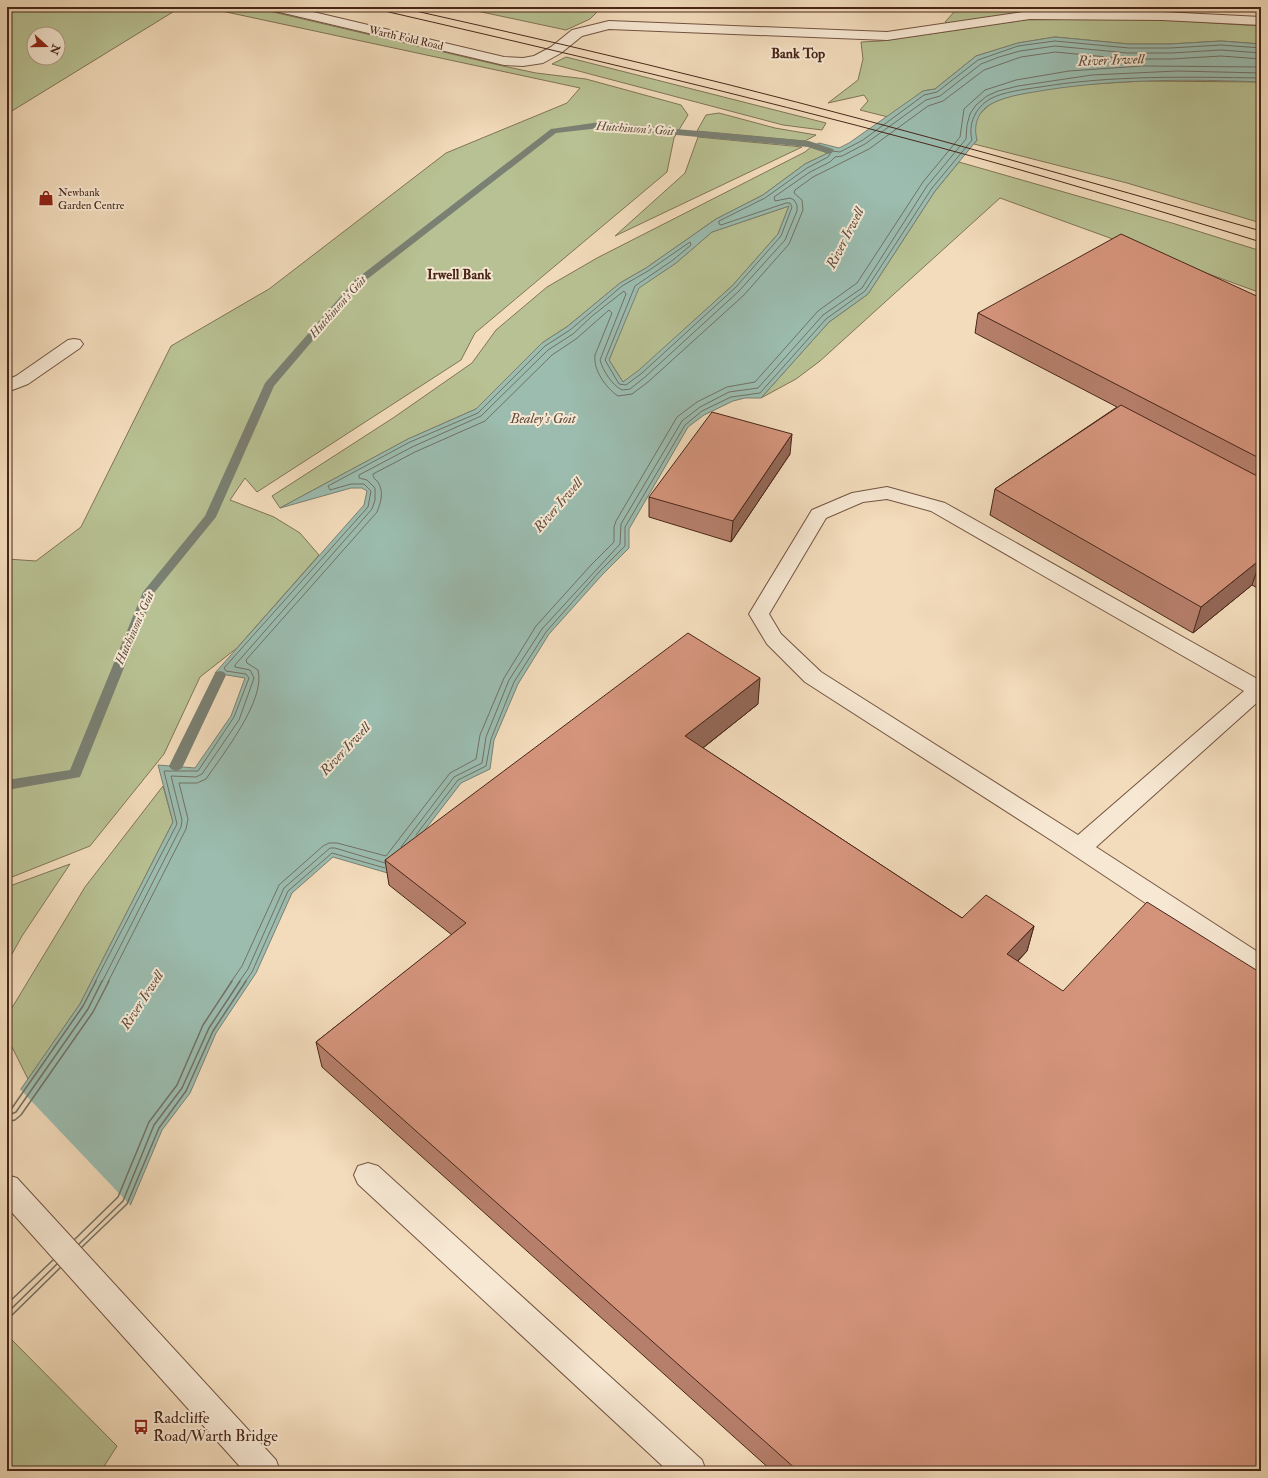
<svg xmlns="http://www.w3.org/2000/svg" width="1268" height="1478" viewBox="0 0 1268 1478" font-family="'IM FELL Double Pica',serif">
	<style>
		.green { fill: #b8c193; stroke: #807456; fill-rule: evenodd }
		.water { fill: #9bbcaf; stroke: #7a8073; fill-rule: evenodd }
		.pier { fill: #f3dcbc }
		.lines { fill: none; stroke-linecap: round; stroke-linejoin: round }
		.shore-far1 { stroke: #727164; stroke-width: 1 }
		.shore { stroke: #727164; stroke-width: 1.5 }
		.stream { fill: #7a8073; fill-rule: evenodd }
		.minor-casing { stroke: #735441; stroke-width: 2 }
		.minor { fill: #f7e8d3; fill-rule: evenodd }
		.tram { stroke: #482618; stroke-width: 1 }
		.wall { fill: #b67f6b; stroke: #482618 }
		.shaded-wall { fill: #946857; stroke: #482618 }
		.building { fill: #d4947c; stroke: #482618 }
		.labels { text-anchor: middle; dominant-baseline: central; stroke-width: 4; stroke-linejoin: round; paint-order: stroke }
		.far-street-label { font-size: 11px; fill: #482618; stroke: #f7e8d3 }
		.far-poi-label { font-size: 11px; fill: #482618; stroke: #f7e8d3; text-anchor: start }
		.far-water-label { font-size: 12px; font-style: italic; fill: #5d4c3e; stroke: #f7e8d3 }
		.far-district-label { font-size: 14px; font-weight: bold; fill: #482618; stroke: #f7e8d3 }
		.water-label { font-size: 14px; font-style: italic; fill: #5d4c3e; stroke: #f7e8d3 }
		.near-poi-label { font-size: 16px; fill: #482618; stroke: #f7e8d3; text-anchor: start }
	</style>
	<rect width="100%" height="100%" fill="#f3dcbc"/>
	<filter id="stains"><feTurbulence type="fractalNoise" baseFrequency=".005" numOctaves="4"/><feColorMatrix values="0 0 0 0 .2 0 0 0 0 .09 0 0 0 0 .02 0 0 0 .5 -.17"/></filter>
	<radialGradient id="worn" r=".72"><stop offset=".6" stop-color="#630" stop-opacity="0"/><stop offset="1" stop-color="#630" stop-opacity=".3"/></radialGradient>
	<path class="green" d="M 7,7 L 181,7 L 7,114 ZM 34,34 L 58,34 L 58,58 L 34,58 Z
		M 203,7 L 252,7 L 503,66 L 536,73 L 586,79 L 681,105 L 688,115 L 674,138 L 667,172 L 475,333 L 461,360 L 257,492 L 245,478 L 230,500 L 274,517 L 300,533 L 319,555 L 237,648 L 200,677 L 164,754 L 90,846 L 7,879 L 7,559 L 36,561 L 81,527 L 171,346 L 269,289 L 446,153 L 567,103 L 580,88 Z
		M 458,7 L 602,7 L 590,19 L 566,30 Z
		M 953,7 L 1220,7 L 1225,10 L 1162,13 L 1027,12 L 954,26 L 945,22 L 955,11 Z
		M 1031,19 L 1150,19 L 1261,26 L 1261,44 L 1221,41 L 1170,44 L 1129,44 L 1055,37 L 1018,43 L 976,56 L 935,89 L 923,91 L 888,117 L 860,110 L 868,101 L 864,95 L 828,103 L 858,80 L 863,59 L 861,42 L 881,41 Z
		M 566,57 L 826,123 L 822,130 L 783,125 L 552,64 Z
		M 1142,81 L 1261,82 L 1261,223 L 1127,183 L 974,144 L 977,140 C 975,133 973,123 978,116 C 981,112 989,105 994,102 C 1035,85 1097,84 1142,81 Z
		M 719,113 L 775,128 L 816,135 L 805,141 L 697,131 L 706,115 Z
		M 698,137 L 802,147 L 615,236 L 685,173 Z
		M 811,147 L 828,153 L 805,164 L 763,195 L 716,219 L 646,268 L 620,283 L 568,326 L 542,343 L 476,409 L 408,439 L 280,508 L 272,496 L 393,418 L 472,363 L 496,330 L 547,287 L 597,258 L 805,152 Z
		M 959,162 L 1172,223 L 1261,251 L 1261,293 L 1000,198 L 820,361 L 796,379 L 761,398 L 829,322 L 868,294 L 935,191 Z
		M 789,206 L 778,234 L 733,285 L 639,371 L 623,382 L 609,360 L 638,288 L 676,263 L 712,232 Z
		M 163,786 L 173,822 L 80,1004 L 28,1079 L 7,1037 L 7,1016 L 85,887 Z
		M 70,864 L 22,936 L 7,963 L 7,887 Z
		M 7,1335 L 117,1446 L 101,1471 L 7,1471 Z"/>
	<path class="water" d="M 1055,37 L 1129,44 L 1170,44 L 1221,41 L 1261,44 L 1261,82 C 1190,79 1117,79 1046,90 C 1029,93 1009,95 993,103 C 978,110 973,125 977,140 L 935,191 L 868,294 L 829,322 L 761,398 L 745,398 L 733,401 L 704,415 L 688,427 L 629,529 L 629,548 L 602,575 L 549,634 L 518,684 L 494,740 L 490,769 L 461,783 L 391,874 L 333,857 L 292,893 L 256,973 L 216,1033 L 190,1093 L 162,1130 L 130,1206 L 7,1109 L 80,1004 L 173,822 L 158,765 L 195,768 L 231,716 L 245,678 L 215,673 L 364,505 L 367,491 L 362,488 L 351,488 L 280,508 L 408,439 L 476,409 L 542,343 L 568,326 L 620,283 L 646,268 L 716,219 L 763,195 L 805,164 L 828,153 L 811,147 L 819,143 L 839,148 L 849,143 L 923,91 L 935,89 L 976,56 L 1018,43 ZM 789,206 L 778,234 L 733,285 L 639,370 L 623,382 L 609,360 L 639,288 L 676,263 L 712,232 Z"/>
	<path class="pier" d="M 19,1088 L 132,1207 L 8,1327 L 7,1105 Z"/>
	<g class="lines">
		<path class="shore-far1" d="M 416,835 L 458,780 L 486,766 L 491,739 L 514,682 L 546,632 L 599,572 L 625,546 L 625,527 L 685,425 L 702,411 L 731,397 L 760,393 L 826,319 L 865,291 L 932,188 L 972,140 C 968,124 975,108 990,99 C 1002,92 1026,89 1040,87 C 1113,75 1187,77 1261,78
			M 401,847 L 454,777 L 482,763 L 486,737 L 509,680 L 542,629 L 620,544 L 621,524 L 682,421 L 700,407 L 729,392 L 758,388 L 823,315 L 862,288 L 927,186 L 966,139 L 967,125 L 970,114 L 976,105 L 987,96 L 998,91 L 1018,86 L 1092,75 L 1177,71 L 1261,73
			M 95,982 L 177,824 L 164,771 L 198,771 L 234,717 L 249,678 L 246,674 L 226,671 L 224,668 L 368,507 L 371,491 L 364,484 L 351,484 L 330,490 L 328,486 L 410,442 L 478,413 L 545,346 L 570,330 L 622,286 L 648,271 L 690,242 L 691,245 L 673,260 L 635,286 L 605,360 L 619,384 L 626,385 L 642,373 L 736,287 L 781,236 L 792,207 L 790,203 L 786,203 L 721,225 L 719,224 L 719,221 L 765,198 L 807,168 L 828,157 L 832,151 L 840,152 L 863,140 L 924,95 L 937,92 L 978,60 L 1018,46 L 1055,41 L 1129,48 L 1170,48 L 1221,45 L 1261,48
			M 102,982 L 181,827 L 182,820 L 171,776 L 196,777 L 202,774 L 239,720 L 254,678 L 250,670 L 235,667 L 235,665 L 372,509 L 375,500 L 375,488 L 367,480 L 359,478 L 359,475 L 412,447 L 481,416 L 548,350 L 573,334 L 592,316 L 624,291 L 626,294 L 600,360 C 603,371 612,385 622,390 L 630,389 L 645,377 L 739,291 L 785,240 L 797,211 L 797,205 L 794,200 L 790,198 L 775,201 L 774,197 L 810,172 L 830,162 L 835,157 L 842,156 L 865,144 L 926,100 L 940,96 L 981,64 L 999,57 L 1020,51 L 1055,46 L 1128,53 L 1171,53 L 1221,50 L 1261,53
			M 108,982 L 186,829 L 188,819 L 179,783 L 197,783 L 206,779 C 223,754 266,700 258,670 L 247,663 L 246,660 L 377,512 C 381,502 384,492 378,482 C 375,479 373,478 373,474 L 415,452 L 485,421 L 552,355 L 576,339 L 609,310 L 612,313 L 595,355 C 593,370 606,388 618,396 L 632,394 L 648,382 L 744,295 L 789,244 L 803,210 L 802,200 L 794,193 L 795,190 L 813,177 L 869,149 L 928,106 L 943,101 L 984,70 L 1021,57 L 1055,52 L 1128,59 L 1171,59 L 1221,56 L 1261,59
			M 231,982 L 242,966 L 279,885 L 323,846 L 329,843 L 337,843 L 386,856 L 450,773 L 476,759 L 480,735 L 504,678 L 536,626 L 591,565 L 614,542 L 614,527 L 616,521 L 677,417 L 697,402 L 727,387 L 755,382 L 818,311 L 857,283 L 923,182 L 960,137 L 964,109 L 985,90 L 1016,80 L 1069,71 L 1142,66 L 1261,67
			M 239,982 L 248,969 L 284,888 L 330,848 L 335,848 L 385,863
			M 245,982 L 252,972 L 288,891 L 332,853 L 385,868"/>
		<path class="shore" d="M 7,1110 L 12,1108 L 83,1006 L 96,981
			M 7,1116 L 16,1112 L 88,1009 L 102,981
			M 7,1122 L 15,1120 L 21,1115 L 93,1012 L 109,981
			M 75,1239 L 118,1197 L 149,1122 L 177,1085 L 203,1025 L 232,981
			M 79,1244 L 123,1201 L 154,1125 L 182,1088 L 209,1028 L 240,981
			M 82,1247 L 127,1204 L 159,1128 L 186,1091 L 213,1031 L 246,981
			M 7,1304 L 53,1260
			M 7,1313 L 57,1264
			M 7,1320 L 60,1268"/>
		<path class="stream" d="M 600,122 L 809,141 L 833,149 L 834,151 L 830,154 L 808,147 L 600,128 L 556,133 L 361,284 L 274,386 L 216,517 L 154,593 L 80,777 L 7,790 L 7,780 L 70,770 L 143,592 L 205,516 L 265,383 L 355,280 L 551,129 Z
			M 220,671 L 224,672 L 226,675 L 183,766 L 181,769 L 176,771 L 171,769 L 169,766 L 214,675 L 216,672 Z"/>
		<defs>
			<path id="minor" d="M 268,7 L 292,7 L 504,57 L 523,58 L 534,56 L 551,47 L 572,30 L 609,21 L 887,32 L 1030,11 L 1162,12 L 1261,17 L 1261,25 L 1162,20 L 1030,19 L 887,40 L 609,29 L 582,36 L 561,53 L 543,63 L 523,66 L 504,65 L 275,11 L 270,10 Z
				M 74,339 L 80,340 L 83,344 L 80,348 L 28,384 L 7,392 L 7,380 L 16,376 L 68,340 Z
				M 887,487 L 945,503 L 1261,681 L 1261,699 L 1096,847 L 1261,954 L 1261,977 L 1252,974 L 1054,842 L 805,682 L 767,644 L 749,614 L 812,510 L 852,493 ZM 887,499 L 931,511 L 1244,691 L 1078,835 L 821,672 L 781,634 L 769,614 L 826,518 L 863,502 Z
				M 368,1163 L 378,1166 L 702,1460 L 706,1471 L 668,1471 L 358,1184 L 354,1175 L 358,1166 Z
				M 7,1175 L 17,1178 L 276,1460 L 280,1471 L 244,1471 L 7,1207 Z"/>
		</defs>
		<use href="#minor" class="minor-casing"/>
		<use href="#minor" class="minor"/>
		<path class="tram" d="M 367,7 C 554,50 741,94 927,144 C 1039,174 1150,208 1261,242
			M 398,7 C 509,32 619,57 730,85 C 908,130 1084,180 1261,231"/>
	</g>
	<path class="wall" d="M 1261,298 L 1261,590 L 1252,585 L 1193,633 L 990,515 L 995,489 L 1117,407 L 975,333 L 978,313 Z
		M 790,454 L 731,542 L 649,517 L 649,497 Z
		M 758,704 L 703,748 L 962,918 L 1034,926 L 1027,951 L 1018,961 L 1261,1471 L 772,1471 L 322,1067 L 316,1042 L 452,935 L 389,885 L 385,860 Z"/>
	<path class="shaded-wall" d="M 792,434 L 790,454 L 731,542 L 733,521 Z
		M 1261,559 L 1252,585 L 1193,633 L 1201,607 Z
		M 760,678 L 758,704 L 685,762 L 685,736 Z
		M 1034,926 L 1027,951 L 1000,979 L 1007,954 Z"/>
	<path class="building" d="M 1121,234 L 1261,298 L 1261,459 L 978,313 Z
		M 1121,405 L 1261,478 L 1261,559 L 1201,607 L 995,489 Z
		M 712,412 L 792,434 L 733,521 L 649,497 Z
		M 688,633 L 760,678 L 685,736 L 962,918 L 986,895 L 1034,926 L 1007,954 L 1063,991 L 1147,902 L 1261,973 L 1261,1471 L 798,1471 L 316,1042 L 466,923 L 385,860 Z"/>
	<defs>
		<symbol id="shop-bare" viewBox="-9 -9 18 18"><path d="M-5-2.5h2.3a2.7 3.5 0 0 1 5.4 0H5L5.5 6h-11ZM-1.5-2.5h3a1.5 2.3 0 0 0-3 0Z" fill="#8f2418" stroke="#f7e8d3" stroke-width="2.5" paint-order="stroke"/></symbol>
		<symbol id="bus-bare" viewBox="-9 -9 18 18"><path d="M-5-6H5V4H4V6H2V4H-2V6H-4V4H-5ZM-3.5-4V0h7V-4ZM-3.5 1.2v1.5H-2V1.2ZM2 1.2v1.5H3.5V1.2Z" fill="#8f2418" stroke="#f7e8d3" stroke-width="2.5" paint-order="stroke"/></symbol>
	</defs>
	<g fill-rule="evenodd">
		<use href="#shop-bare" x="35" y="187" width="22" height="22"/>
		<use href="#bus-bare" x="130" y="1416" width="22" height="22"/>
	</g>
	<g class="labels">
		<g class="far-street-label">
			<text transform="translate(406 38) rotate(13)">Warth Fold Road</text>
		</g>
		<g class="far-poi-label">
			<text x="58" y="192">Newbank<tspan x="58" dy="13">Garden Centre</tspan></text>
		</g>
		<g class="far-water-label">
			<text transform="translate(635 129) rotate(4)">Hutchinson's Goit</text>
			<text transform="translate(338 307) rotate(-48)">Hutchinson's Goit</text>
			<text transform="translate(135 628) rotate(-66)">Hutchinson's Goit</text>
		</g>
		<g class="far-district-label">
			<text x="798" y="53">Bank Top</text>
			<text x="459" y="274">Irwell Bank</text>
		</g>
		<g class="water-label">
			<text transform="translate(1111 60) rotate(-2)">River Irwell</text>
			<text transform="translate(845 238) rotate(-63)">River Irwell</text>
			<text x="543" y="418">Bealey's Goit</text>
			<text transform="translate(558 505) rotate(-49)">River Irwell</text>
			<text transform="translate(345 749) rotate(-47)">River Irwell</text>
			<text transform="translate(142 1000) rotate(-57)">River Irwell</text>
		</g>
		<g class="near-poi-label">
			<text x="153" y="1418">Radcliffe<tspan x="153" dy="18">Road/Warth Bridge</tspan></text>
		</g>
	</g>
	<rect width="1268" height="1478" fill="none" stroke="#f3dcbc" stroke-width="24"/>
	<rect x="8" y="8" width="1252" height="1462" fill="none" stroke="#482618" stroke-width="2"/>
	<rect x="12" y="12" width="1244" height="1454" fill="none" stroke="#482618"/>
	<g transform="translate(46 46) rotate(111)"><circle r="19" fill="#f7e8d3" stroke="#b19a88"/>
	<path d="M0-3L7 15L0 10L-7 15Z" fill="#8f2418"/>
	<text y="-6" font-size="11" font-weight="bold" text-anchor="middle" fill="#482618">N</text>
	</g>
	<rect width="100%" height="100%" filter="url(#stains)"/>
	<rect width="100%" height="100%" fill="url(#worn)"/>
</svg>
